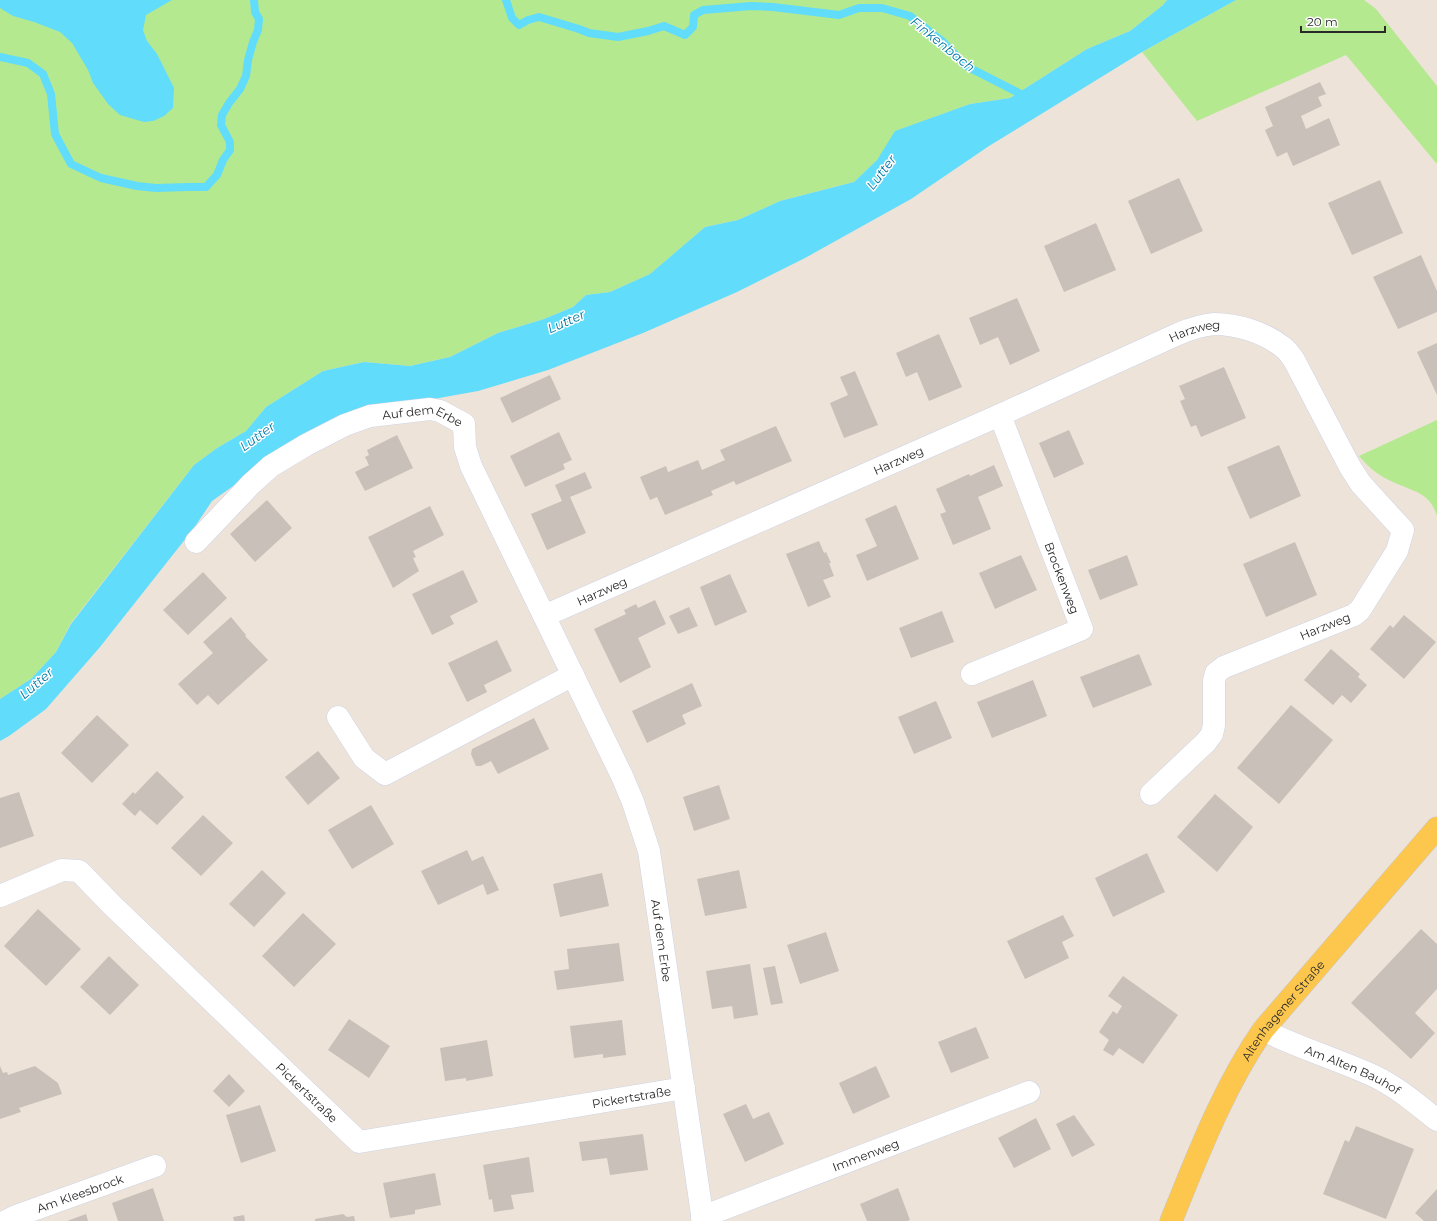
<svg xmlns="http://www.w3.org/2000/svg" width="1437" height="1221" viewBox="0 0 1437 1221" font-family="Montserrat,sans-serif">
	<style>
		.green { fill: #b5e990 }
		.water { fill: #61dcfa }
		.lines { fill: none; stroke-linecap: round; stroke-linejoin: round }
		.stream { stroke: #61dcfa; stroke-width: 8 }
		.building { fill: #c8c0b9 }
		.minor-casing { stroke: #ced4e4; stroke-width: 23 }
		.major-casing { stroke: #c7c7c7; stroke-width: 23 }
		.minor { stroke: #fff; stroke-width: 22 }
		.major { stroke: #fdc74d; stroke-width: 22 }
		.labels { text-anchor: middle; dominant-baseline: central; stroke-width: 3; stroke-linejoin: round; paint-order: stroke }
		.street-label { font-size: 12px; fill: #292929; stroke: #fff }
		.water-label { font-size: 13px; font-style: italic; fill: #0178a5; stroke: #fff }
	</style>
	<rect width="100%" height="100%" fill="#ede3d9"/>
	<path class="green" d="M 0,0 L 1167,0 L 1163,5 L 1130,31 L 1087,49 L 1010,98 L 970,104 L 896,131 L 877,160 L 854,182 L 780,201 L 738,220 L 705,227 L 650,274 L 610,292 L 586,295 L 573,307 L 544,319 L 498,333 L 450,357 L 410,366 L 364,362 L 323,371 L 266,407 L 246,431 L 217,448 L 194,465 L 71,623 L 56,652 L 31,679 L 0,699 Z
		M 1236,0 L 1364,0 L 1376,9 L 1437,86 L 1437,164 L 1346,55 L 1197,121 L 1142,52 Z
		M 1437,420 L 1437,516 C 1430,492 1412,491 1393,482 C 1379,476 1368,467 1359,456 Z"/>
	<path class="water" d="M 0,0 L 172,0 L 146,15 L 143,30 L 147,41 L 157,54 L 174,88 L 173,108 L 164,116 L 153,121 L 144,122 L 120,115 L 108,104 L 93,83 L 88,70 L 72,43 L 60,32 L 34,22 L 13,16 L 0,8 Z
		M 1167,0 L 1236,0 L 1142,52 L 989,146 L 911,199 L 805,258 L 737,292 L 643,333 L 548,370 L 478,391 L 417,402 L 243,479 L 212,501 L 194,528 L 100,647 L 46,709 L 9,736 L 0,741 L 0,699 L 31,679 L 56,652 L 71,624 L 194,465 L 217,448 L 246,431 L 266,407 L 323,371 L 364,362 L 410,366 L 450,357 L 498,333 L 544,319 L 573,307 L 586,295 L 610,292 L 650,274 L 705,227 L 738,220 L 780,201 L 854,182 L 877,160 L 895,131 L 970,104 L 1010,98 L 1087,49 L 1130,31 L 1163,5 Z"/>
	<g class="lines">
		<path class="stream" d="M 506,0 L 512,18 L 519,25 L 528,20 L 539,17 L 579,29 L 589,33 L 618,37 L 648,31 L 664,26 L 685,35 L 693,27 L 694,15 L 703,10 L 751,6 L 773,7 L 839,15 L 859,8 L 882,8 L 910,16 L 943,42 L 966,66 L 1027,97
			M 0,57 L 28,63 L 43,74 L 51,94 L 55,134 L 71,164 L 101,178 L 137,186 L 156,188 L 188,187 L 206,187 L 217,175 L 223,160 L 230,150 L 230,142 L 221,125 L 222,115 L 229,103 L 240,89 L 246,76 L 248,60 L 253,42 L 258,30 L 259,19 L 255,12 L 254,0"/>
	</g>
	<path class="building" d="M 1320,82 L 1326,94 L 1318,97 L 1322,106 L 1301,116 L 1306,129 L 1329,118 L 1340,145 L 1293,166 L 1287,152 L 1277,157 L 1265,130 L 1273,126 L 1265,107 Z
		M 1179,178 L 1203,231 L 1151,254 L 1128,201 Z
		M 1380,180 L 1403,233 L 1352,255 L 1328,203 Z
		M 1096,223 L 1116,270 L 1064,292 L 1044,246 Z
		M 1421,255 L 1437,291 L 1437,312 L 1398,329 L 1373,277 Z
		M 1017,298 L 1040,351 L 1010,365 L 998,337 L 980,345 L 969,318 Z
		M 939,334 L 962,387 L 929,401 L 917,372 L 906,377 L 896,353 Z
		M 1437,343 L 1437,395 L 1417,352 Z
		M 1224,367 L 1246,418 L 1201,437 L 1196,425 L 1191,427 L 1180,401 L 1185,399 L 1179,386 Z
		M 855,371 L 878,425 L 844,438 L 830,403 L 848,395 L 840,377 Z
		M 550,375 L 561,399 L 512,423 L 500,398 Z
		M 776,426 L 792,461 L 736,485 L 734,481 L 711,491 L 713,495 L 665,515 L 657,497 L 650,500 L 640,477 L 666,466 L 668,472 L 698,460 L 702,470 L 725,460 L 720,450 Z
		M 1069,430 L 1084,464 L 1054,478 L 1039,443 Z
		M 559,432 L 572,460 L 563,464 L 565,469 L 525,487 L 510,456 Z
		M 397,435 L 413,468 L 365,491 L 355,472 L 369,465 L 365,457 L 369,455 L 367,450 Z
		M 1279,445 L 1301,496 L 1250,519 L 1227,467 Z
		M 994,465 L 1003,486 L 978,497 L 991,529 L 953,545 L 940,514 L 946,512 L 936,489 L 969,474 L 970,476 Z
		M 585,472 L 592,488 L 570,497 L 586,533 L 547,550 L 531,514 L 562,501 L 555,485 Z
		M 267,500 L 292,528 L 255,562 L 230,534 Z
		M 896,505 L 919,559 L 867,581 L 856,555 L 877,546 L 865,519 Z
		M 430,506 L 444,535 L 413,551 L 416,557 L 413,558 L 419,571 L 393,588 L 368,537 Z
		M 819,541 L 824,553 L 826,552 L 831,563 L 829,563 L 834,576 L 823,580 L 831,597 L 808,607 L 786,554 Z
		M 1295,542 L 1317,595 L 1266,617 L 1243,564 Z
		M 1021,555 L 1037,590 L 995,609 L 979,573 Z
		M 1127,555 L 1138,585 L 1100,600 L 1088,570 Z
		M 463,570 L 478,602 L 450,616 L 454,624 L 432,635 L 412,594 Z
		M 203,572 L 227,598 L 188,635 L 163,610 Z
		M 730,574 L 747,612 L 715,626 L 700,587 Z
		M 655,600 L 666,624 L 638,638 L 651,667 L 620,683 L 594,629 L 626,614 L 624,610 L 636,604 L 638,608 Z
		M 689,607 L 698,626 L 678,634 L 669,616 Z
		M 942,611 L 954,642 L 911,658 L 899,628 Z
		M 1404,615 L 1436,642 L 1404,679 L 1370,649 L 1390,625 L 1393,628 Z
		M 231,617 L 246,635 L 245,636 L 268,660 L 218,705 L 208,695 L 197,705 L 178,684 L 213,653 L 203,642 Z
		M 497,640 L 512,671 L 484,685 L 487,692 L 467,702 L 448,663 Z
		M 1331,649 L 1360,674 L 1358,677 L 1367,685 L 1351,703 L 1342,695 L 1333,705 L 1304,680 Z
		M 1139,654 L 1152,685 L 1093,708 L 1080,677 Z
		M 1033,680 L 1047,716 L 992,738 L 977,702 Z
		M 692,683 L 702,706 L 682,715 L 686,724 L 647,743 L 632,711 Z
		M 936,701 L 952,738 L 914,754 L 898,717 Z
		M 1291,705 L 1333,740 L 1279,804 L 1237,768 Z
		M 97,715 L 129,745 L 92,783 L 61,753 Z
		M 534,718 L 549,749 L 498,774 L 491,761 L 481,766 L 476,766 L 471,754 L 472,749 Z
		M 318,751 L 340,778 L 308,805 L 285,777 Z
		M 157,771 L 184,797 L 157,825 L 140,810 L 135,816 L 122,804 L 133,792 L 135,794 Z
		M 719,785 L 730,819 L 694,831 L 683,797 Z
		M 19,792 L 34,836 L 0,848 L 0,798 Z
		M 1215,794 L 1253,827 L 1217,872 L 1177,837 Z
		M 371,805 L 394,844 L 352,869 L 328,830 Z
		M 203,815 L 233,843 L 201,876 L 171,848 Z
		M 467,850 L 472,861 L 483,856 L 499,890 L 487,895 L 483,884 L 438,905 L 421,871 Z
		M 1147,853 L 1165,892 L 1113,917 L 1095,878 Z
		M 262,870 L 286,893 L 254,927 L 229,904 Z
		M 739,870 L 747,908 L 705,916 L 697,879 Z
		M 602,873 L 609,906 L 560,917 L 553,884 Z
		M 38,909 L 81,949 L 46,986 L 4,946 Z
		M 303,913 L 336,944 L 294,987 L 262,956 Z
		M 1063,915 L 1074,936 L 1062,942 L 1069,958 L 1025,979 L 1007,941 Z
		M 1421,929 L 1437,944 L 1437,989 L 1415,1013 L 1435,1033 L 1411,1059 L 1351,1003 Z
		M 826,932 L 839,971 L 800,984 L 787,945 Z
		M 619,943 L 624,981 L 557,990 L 554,971 L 569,969 L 567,949 Z
		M 109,956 L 139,985 L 110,1015 L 80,987 Z
		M 750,964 L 758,1015 L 734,1019 L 732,1006 L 712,1009 L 706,971 Z
		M 775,966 L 783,1003 L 771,1005 L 763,968 Z
		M 1123,976 L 1178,1015 L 1143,1064 L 1119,1048 L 1113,1056 L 1103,1050 L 1109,1040 L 1099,1032 L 1113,1011 L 1117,1014 L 1122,1006 L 1108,996 Z
		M 349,1019 L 390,1046 L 369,1078 L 328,1050 Z
		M 622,1020 L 626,1055 L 603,1058 L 603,1054 L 574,1058 L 570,1026 Z
		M 976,1027 L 989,1058 L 951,1073 L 938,1042 Z
		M 487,1040 L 493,1076 L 466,1081 L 466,1078 L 445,1081 L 440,1048 Z
		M 0,1066 L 3,1073 L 7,1072 L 8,1075 L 35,1066 L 58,1083 L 62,1094 L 19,1108 L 21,1112 L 0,1119 Z
		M 876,1066 L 890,1097 L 853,1114 L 839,1083 Z
		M 229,1074 L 245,1091 L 229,1107 L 213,1091 Z
		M 746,1104 L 753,1119 L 769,1112 L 784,1144 L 745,1162 L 723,1114 Z
		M 260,1105 L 276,1151 L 241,1163 L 226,1115 Z
		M 1074,1115 L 1095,1145 L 1072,1157 L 1056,1124 Z
		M 1036,1118 L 1051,1149 L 1014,1168 L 998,1138 Z
		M 1356,1126 L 1414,1149 L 1386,1219 L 1323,1194 L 1345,1140 L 1349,1142 Z
		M 643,1134 L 648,1170 L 610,1175 L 607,1158 L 582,1161 L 579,1142 Z
		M 529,1157 L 534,1192 L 511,1195 L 514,1209 L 494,1212 L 492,1199 L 489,1200 L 483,1165 Z
		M 435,1173 L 441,1205 L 415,1210 L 415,1214 L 390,1218 L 383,1183 Z
		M 153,1188 L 164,1221 L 118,1221 L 112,1203 Z
		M 898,1188 L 910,1220 L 907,1221 L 867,1221 L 860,1204 Z
		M 1437,1189 L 1437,1221 L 1424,1221 L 1415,1213 Z
		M 86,1214 L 88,1221 L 67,1221 Z
		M 343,1214 L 347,1217 L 354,1216 L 355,1221 L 315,1221 L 315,1219 Z
		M 244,1215 L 245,1221 L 234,1221 L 233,1217 Z"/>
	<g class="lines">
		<defs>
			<g id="minor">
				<path id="s1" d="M 196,542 L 251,484 L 271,466 L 306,445 L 345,425 L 370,416 L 430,409 L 440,411 L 464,424 L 465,447 L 471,466 L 622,776 L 633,802 L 649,851 L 703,1221"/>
				<path id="s2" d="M 544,616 L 1000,415 L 1178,334 C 1190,329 1202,325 1214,324 C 1238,324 1266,333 1284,348 C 1288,351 1291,356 1294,360 L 1350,467 L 1361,484 L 1403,530 L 1397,551 L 1360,610 L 1354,615 L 1224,667 L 1216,673 L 1214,681 L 1214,725 L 1212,734 L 1206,742 L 1151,794"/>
				<path d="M 972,674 L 1082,629 L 1000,415"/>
				<path d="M 338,717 L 364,758 L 385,774 L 573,675"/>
				<path id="s3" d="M 0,896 L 62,870 L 79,871 L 112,905 L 359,1142 L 684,1088"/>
				<path id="s4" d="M 1263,1030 C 1299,1048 1337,1059 1374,1076 C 1397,1087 1417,1104 1437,1120"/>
				<path id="s5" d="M 702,1217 L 1029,1092"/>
				<path id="s6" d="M 6,1221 L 16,1216 L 155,1166"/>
			</g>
			<g id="major">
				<path id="s7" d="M 1171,1221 C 1198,1155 1223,1088 1263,1030 L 1437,828"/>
			</g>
		</defs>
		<use href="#minor" class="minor-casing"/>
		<use href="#major" class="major-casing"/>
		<use href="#minor" class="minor"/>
		<use href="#major" class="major"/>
	</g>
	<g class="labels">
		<g class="street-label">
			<text stroke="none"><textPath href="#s2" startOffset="711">Harzweg</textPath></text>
			<text stroke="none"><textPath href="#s1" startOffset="272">Auf dem Erbe</textPath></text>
			<text stroke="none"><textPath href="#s2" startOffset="387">Harzweg</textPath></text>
			<text transform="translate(1062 578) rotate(69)">Brockenweg</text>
			<text stroke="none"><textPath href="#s2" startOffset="63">Harzweg</textPath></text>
			<text transform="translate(1325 626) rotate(-22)">Harzweg</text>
			<text stroke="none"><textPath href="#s1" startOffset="874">Auf dem Erbe</textPath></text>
			<text stroke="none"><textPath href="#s7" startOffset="240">Altenhagener Straße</textPath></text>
			<text stroke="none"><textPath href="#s4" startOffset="98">Am Alten Bauhof</textPath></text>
			<text stroke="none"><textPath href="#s3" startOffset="402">Pickertstraße</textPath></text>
			<text stroke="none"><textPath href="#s3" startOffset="750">Pickertstraße</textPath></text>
			<text stroke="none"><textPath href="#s5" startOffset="175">Immenweg</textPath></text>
			<text stroke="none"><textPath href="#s6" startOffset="79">Am Kleesbrock</textPath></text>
		</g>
		<g class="water-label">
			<text transform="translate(943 44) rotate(39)">Finkenbach</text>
			<text transform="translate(881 172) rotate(-53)">Lutter</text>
			<text transform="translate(566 321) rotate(-24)">Lutter</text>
			<text transform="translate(257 436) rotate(-36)">Lutter</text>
			<text transform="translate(36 683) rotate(-41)">Lutter</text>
		</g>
	</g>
	<path d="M1301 26v6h84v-6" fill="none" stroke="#292929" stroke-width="2"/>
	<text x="1307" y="26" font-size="12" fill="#292929" stroke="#ffffff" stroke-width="3" paint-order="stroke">20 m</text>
</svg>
